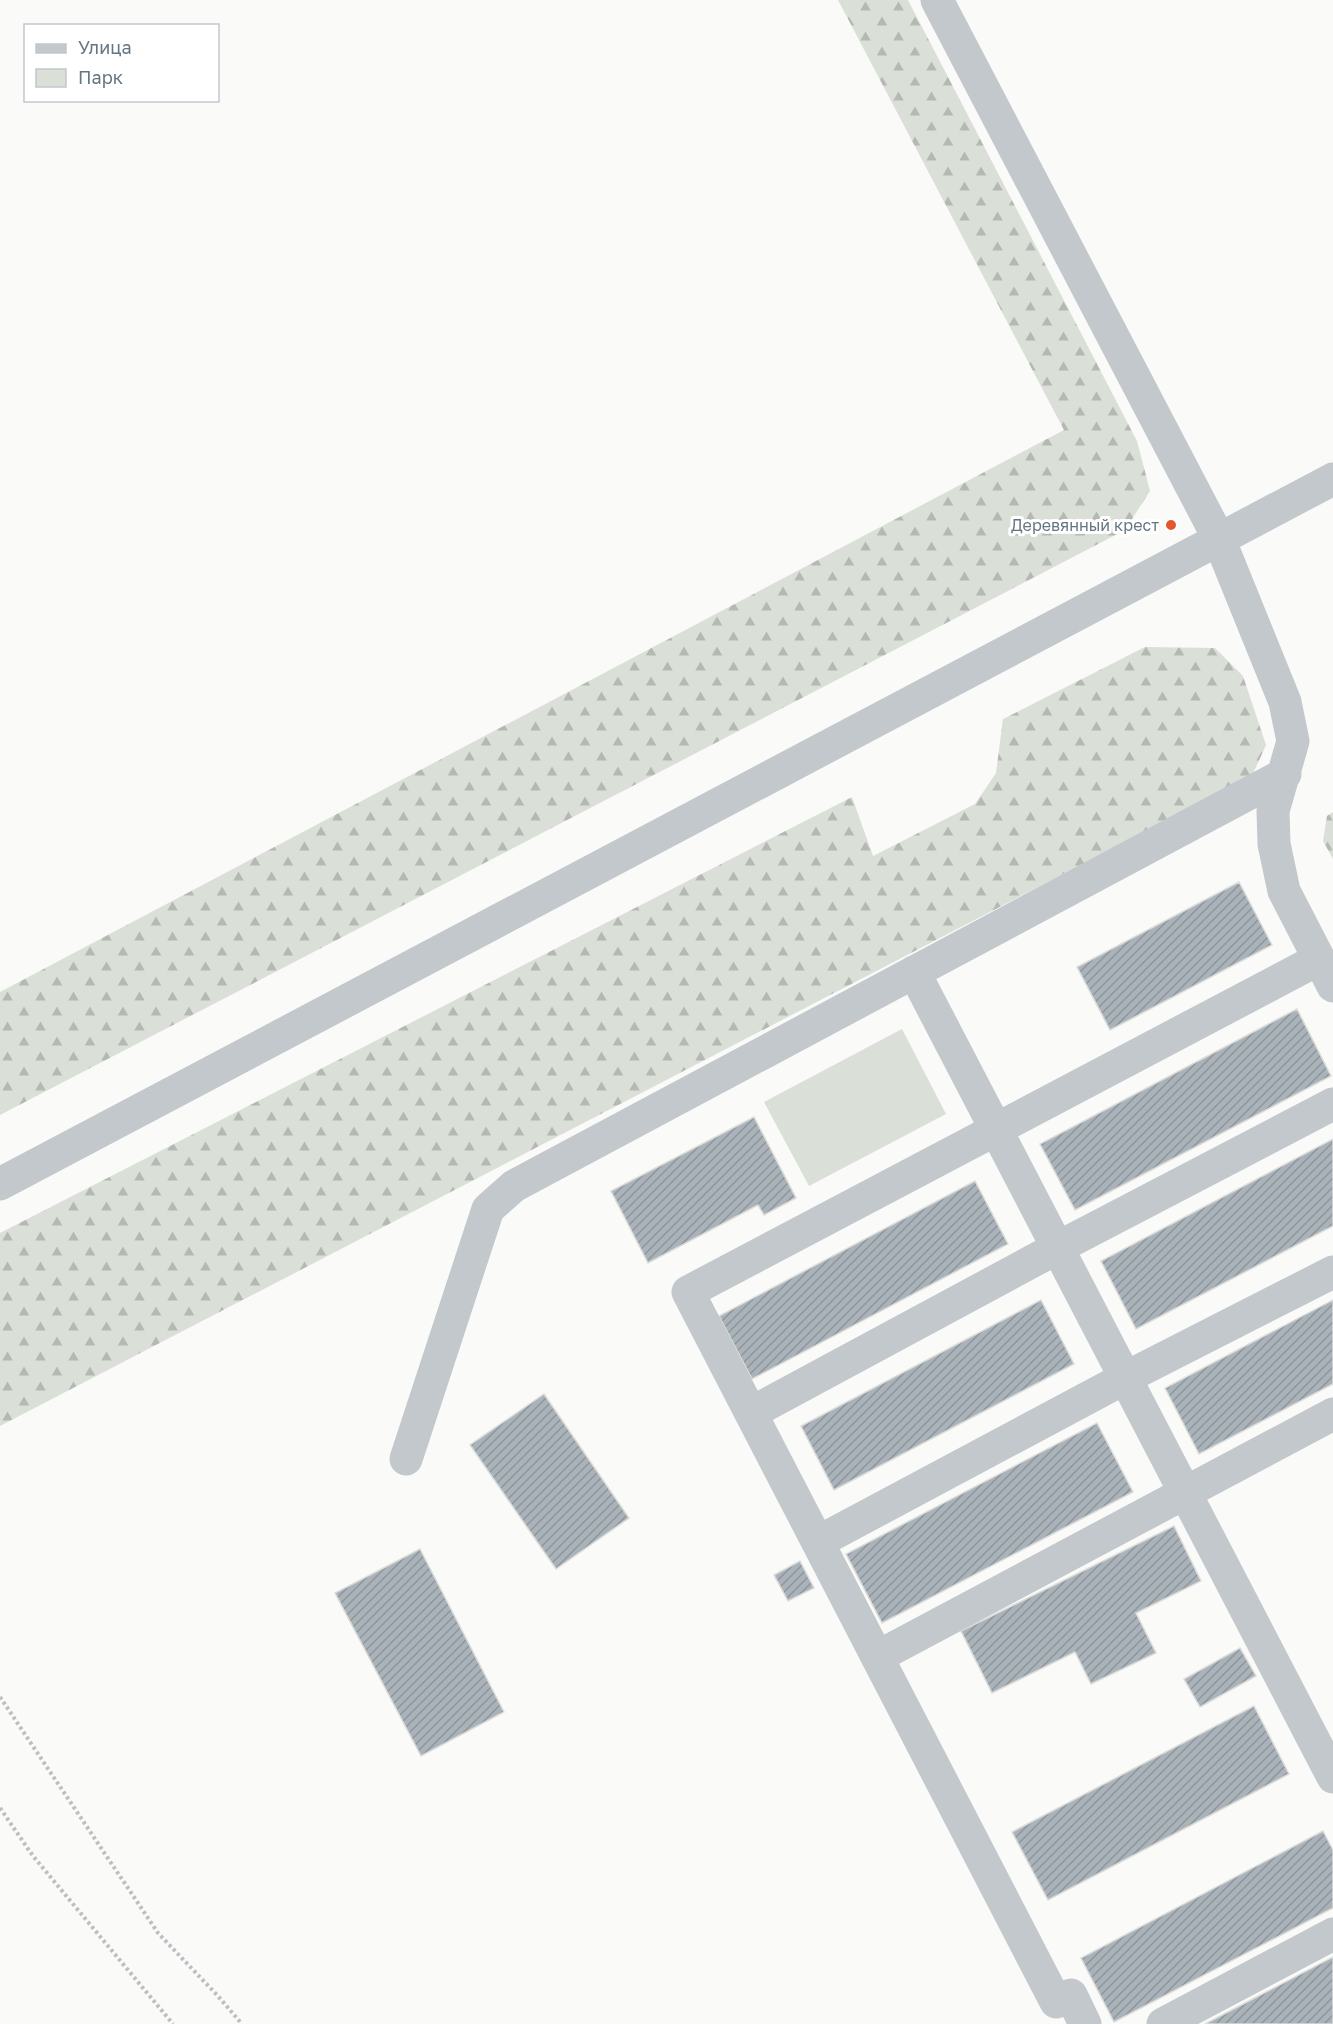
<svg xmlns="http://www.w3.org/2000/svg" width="1333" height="2024" viewBox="0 0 1333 2024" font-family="'Golos Text',sans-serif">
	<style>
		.green { fill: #dadfd7 }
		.forest { fill: url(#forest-firs) }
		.building { fill: url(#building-hatch); stroke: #dcdcda; stroke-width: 1.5 }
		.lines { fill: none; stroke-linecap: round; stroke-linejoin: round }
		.path { stroke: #bbbfc2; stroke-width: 4; stroke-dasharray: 3 3; stroke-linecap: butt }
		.minor { stroke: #c3c8cc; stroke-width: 33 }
		.poi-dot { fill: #e4572e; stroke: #fff; stroke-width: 2 }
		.labels { text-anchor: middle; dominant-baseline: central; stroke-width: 6; stroke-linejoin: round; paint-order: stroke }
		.poi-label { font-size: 16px; fill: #657683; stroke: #fff; text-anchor: end }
	</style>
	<defs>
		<pattern id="forest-firs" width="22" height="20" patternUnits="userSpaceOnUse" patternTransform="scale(1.5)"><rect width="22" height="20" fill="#dadfd7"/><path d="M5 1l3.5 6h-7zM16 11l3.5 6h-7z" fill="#b4b9b4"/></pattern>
		<pattern id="building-hatch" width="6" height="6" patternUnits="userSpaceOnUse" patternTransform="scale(1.5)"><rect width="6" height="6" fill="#aab3b9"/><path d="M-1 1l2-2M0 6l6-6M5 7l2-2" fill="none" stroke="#8e969c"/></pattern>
	</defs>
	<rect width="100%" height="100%" fill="#fafaf8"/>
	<path class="green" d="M 902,1029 L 946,1114 L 809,1186 L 764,1102 Z"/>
	<path class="forest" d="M 838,0 L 908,0 L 1137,441 L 1150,491 L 1125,530 L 0,1115 L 0,992 L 1064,430 Z
		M 1145,647 L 1215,648 L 1243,676 L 1266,745 L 1252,776 L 0,1426 L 0,1233 L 852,797 L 873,856 L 975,804 L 996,773 L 1003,719 Z
		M 1333,812 L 1333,859 L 1323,841 L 1327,816 Z"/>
	<path class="building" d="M 1239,882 L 1272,945 L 1110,1030 L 1077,967 Z
		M 1297,1009 L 1331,1076 L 1075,1210 L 1040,1144 Z
		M 754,1117 L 796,1198 L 764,1215 L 758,1205 L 648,1263 L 611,1191 Z
		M 1333,1139 L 1333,1226 L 1136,1329 L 1101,1261 Z
		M 975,1181 L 1008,1244 L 752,1379 L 719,1316 Z
		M 1041,1300 L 1074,1364 L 834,1490 L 801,1426 Z
		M 1333,1300 L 1333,1384 L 1199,1454 L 1165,1388 Z
		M 544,1394 L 629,1518 L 556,1569 L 470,1445 Z
		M 1097,1423 L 1133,1492 L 882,1623 L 846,1554 Z
		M 1174,1526 L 1201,1581 L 1136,1613 L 1156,1653 L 1091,1684 L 1075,1652 L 992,1693 L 961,1631 Z
		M 420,1549 L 504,1712 L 421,1756 L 335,1593 Z
		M 800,1561 L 814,1588 L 788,1601 L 774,1575 Z
		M 1240,1648 L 1256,1676 L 1200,1707 L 1184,1679 Z
		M 1254,1706 L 1289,1774 L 1048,1900 L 1012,1832 Z
		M 1323,1831 L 1333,1850 L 1333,1908 L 1114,2022 L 1081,1958 Z
		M 1333,1957 L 1333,2024 L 1205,2024 Z"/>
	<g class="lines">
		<path class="path" d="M 0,1697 L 158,1933 L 217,1995 L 242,2024
			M 0,1808 L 33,1856 L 173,2024"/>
		<path class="minor" d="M 937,0 L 1219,539 L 1285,702 L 1293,741 L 1273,811 L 1274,844 L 1284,891 L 1333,986
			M 914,972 L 1333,1777
			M 0,1184 L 1333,479
			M 751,1413 L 1057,1248 L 1333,1104
			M 406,1459 L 488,1209 L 514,1186 L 1285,774
			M 818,1542 L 1125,1378 L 1333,1272
			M 877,1657 L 1333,1414
			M 1085,2024 L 1071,1995 L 1056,2002 L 688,1292 L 1319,959
			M 1163,2024 L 1333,1934"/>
	</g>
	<circle class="poi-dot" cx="1171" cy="525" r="6"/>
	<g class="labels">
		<g class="poi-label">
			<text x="1159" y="525">Деревянный крест</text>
		</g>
	</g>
	<rect x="24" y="24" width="195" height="78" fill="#ffffff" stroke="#c1c8cd" stroke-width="1.5"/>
	<rect x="36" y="44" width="30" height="9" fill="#c3c8cc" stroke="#c1c8cd" stroke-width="1.5"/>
	<text x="78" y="54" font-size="18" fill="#657683">Улица</text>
	<rect x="36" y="69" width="30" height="18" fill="#dadfd7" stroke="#c1c8cd" stroke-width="1.5"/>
	<text x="78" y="84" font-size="18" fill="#657683">Парк</text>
</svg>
